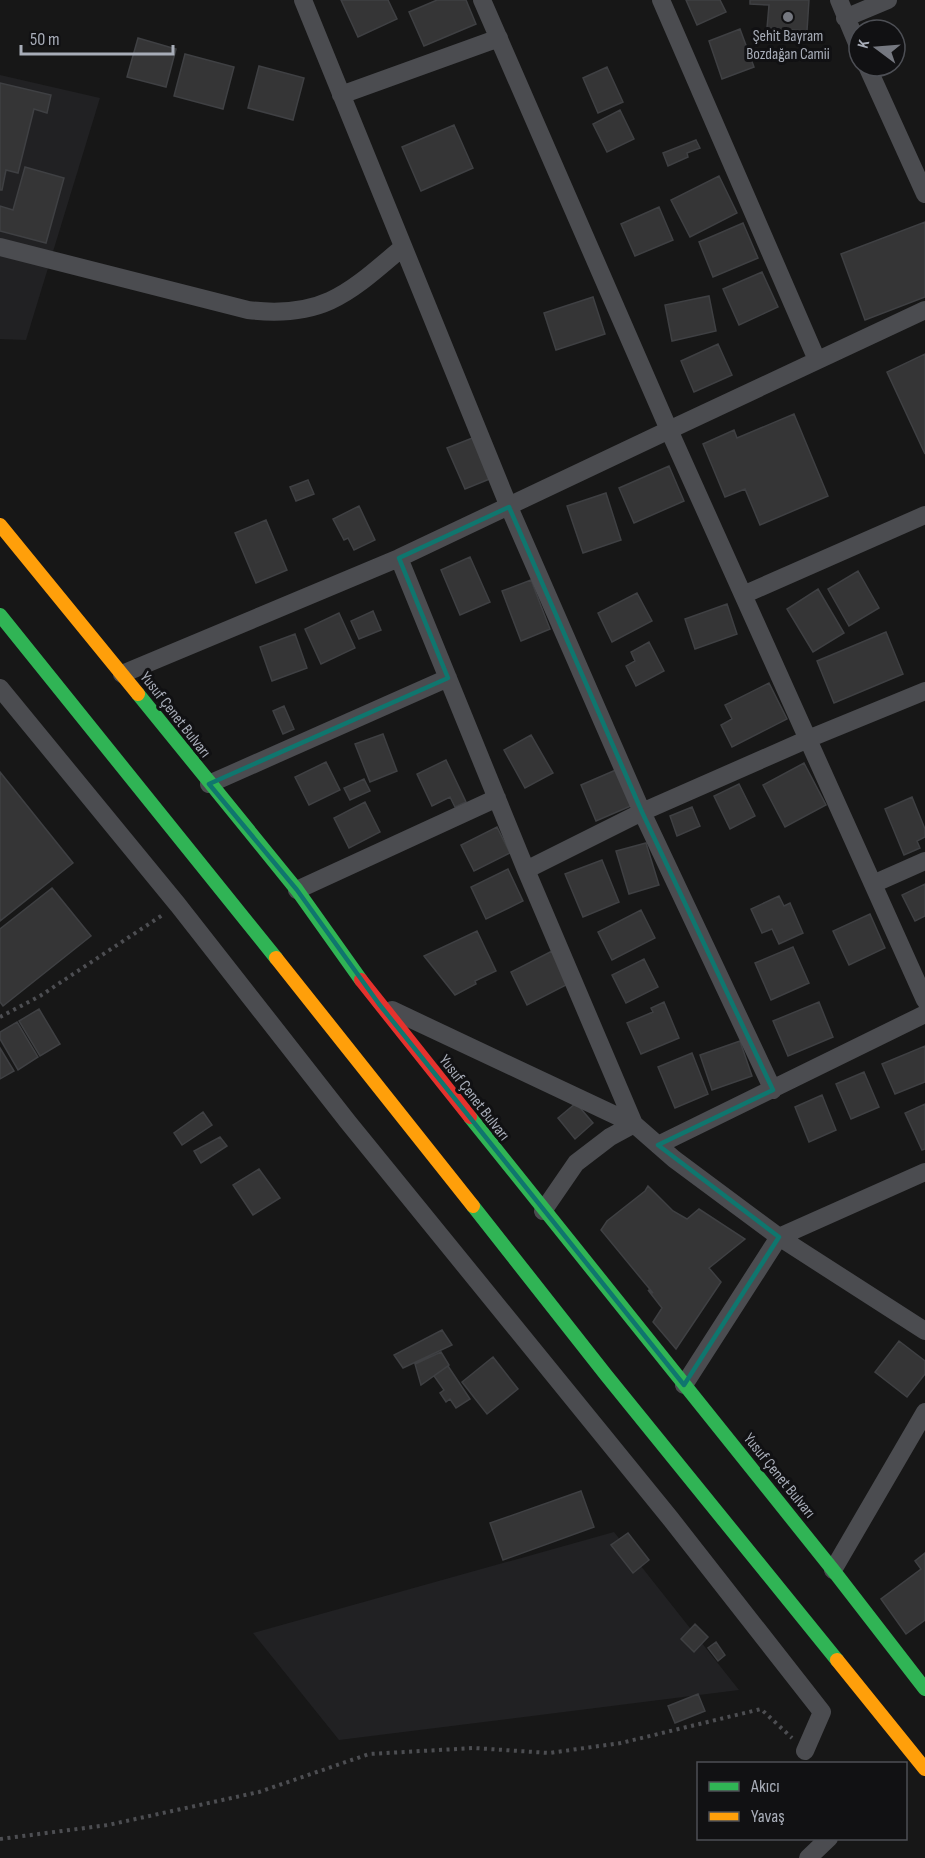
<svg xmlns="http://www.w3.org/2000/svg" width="925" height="1858" viewBox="0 0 925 1858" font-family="'Sofia Sans Condensed',sans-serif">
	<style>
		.built { fill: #212123 }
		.building { fill: #353536; stroke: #3f4043; stroke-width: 1.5 }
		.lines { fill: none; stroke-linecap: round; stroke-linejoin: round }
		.path { stroke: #4d4e52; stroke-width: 4; stroke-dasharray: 3 4.5; stroke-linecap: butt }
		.street { stroke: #4b4c50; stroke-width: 18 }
		.fast { stroke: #30b455; stroke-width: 14 }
		.slow { stroke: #ff9f0a; stroke-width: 14 }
		.jam { stroke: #e5322d; stroke-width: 14 }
		.marked { fill: none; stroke: #0f766e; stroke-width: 4.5; stroke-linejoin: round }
		.poi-dot { fill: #757880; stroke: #111113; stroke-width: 2 }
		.labels { text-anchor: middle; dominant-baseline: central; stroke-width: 6; stroke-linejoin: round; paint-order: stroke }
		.poi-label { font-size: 16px; fill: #a8adb8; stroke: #111113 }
		.street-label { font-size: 16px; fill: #a8adb8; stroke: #111113 }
	</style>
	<rect width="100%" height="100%" fill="#171717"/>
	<path class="built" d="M 0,75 L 100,98 L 26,340 L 0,339 Z
		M 614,1532 L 739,1690 L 339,1740 L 253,1633 Z"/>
	<path class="building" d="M 341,0 L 388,0 L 397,19 L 358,37 Z
		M 437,0 L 466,0 L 476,24 L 424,46 L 409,12 Z
		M 686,0 L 720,0 L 726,12 L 697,25 Z
		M 750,0 L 809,0 L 807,31 L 767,28 L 769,5 L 750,4 Z
		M 740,29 L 754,67 L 722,79 L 709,41 Z
		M 138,38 L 176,49 L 166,87 L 127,77 Z
		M 185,54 L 234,67 L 223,109 L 174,96 Z
		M 259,66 L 304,78 L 293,120 L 248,108 Z
		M 607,67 L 623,102 L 598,113 L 583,78 Z
		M 0,83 L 51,95 L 47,113 L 34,109 L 18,173 L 6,170 L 2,190 L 0,190 Z
		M 620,110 L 634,139 L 607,152 L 593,124 Z
		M 454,125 L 473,168 L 421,191 L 402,147 Z
		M 696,140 L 700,148 L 687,153 L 688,157 L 668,166 L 663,153 Z
		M 25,167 L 64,178 L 46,243 L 0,231 L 0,206 L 13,210 Z
		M 719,176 L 737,213 L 690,237 L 671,200 Z
		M 659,207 L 673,240 L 635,256 L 621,224 Z
		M 925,222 L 925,297 L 865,320 L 841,254 Z
		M 743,223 L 758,258 L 713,277 L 699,242 Z
		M 762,272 L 778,307 L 739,325 L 723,289 Z
		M 709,296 L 716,331 L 672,341 L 665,305 Z
		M 593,297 L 605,334 L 556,350 L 544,313 Z
		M 718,344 L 732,375 L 694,392 L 681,361 Z
		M 925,354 L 925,454 L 887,372 Z
		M 794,414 L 828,496 L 760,525 L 745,489 L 725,497 L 703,444 L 734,430 L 737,438 Z
		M 475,437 L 492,478 L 465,489 L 447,448 Z
		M 669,466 L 684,501 L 634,523 L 619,488 Z
		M 308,480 L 314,494 L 296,501 L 290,487 Z
		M 606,493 L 621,540 L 583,553 L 567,506 Z
		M 359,506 L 375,540 L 354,550 L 348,538 L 344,540 L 333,519 Z
		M 266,520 L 287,570 L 256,583 L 235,533 Z
		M 470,557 L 490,602 L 460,615 L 441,570 Z
		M 858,571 L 879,608 L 849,626 L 828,589 Z
		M 531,580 L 550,629 L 521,641 L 502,591 Z
		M 818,589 L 844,633 L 813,652 L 787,609 Z
		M 637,593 L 652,621 L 612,642 L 598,613 Z
		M 727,604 L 737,634 L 695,649 L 685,619 Z
		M 373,611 L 381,630 L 359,639 L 351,621 Z
		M 339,613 L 355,648 L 321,664 L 305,629 Z
		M 886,632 L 903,674 L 834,703 L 817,661 Z
		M 295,634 L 307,668 L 272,681 L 260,647 Z
		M 649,642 L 664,671 L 636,686 L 626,666 L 635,661 L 631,652 Z
		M 769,683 L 787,719 L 732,747 L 721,725 L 732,719 L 725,705 Z
		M 284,706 L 294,729 L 283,734 L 273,711 Z
		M 383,734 L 397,771 L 370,782 L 355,744 Z
		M 531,735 L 553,773 L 525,788 L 504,750 Z
		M 446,760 L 466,802 L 455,807 L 450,797 L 432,806 L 417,774 Z
		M 326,762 L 340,790 L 309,805 L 295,777 Z
		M 804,763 L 826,805 L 785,827 L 763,785 Z
		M 618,769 L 633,805 L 596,821 L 581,785 Z
		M 0,772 L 73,863 L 0,921 Z
		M 364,779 L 370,791 L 350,800 L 344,788 Z
		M 739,784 L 755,816 L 730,829 L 714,796 Z
		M 912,797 L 925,829 L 925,837 L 917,841 L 920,848 L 904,855 L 885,809 Z
		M 365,802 L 380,832 L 349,848 L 334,818 Z
		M 692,807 L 700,826 L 677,836 L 670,816 Z
		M 497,827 L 510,853 L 474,871 L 461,845 Z
		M 646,843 L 659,885 L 629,894 L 616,851 Z
		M 602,860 L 619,902 L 583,917 L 565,874 Z
		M 508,869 L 523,901 L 486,919 L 471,887 Z
		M 925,884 L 925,916 L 915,921 L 902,895 Z
		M 52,888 L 91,936 L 3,1006 L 0,1002 L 0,929 Z
		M 779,896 L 784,906 L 790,903 L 803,933 L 779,944 L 772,929 L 762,933 L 751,909 Z
		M 641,910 L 655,938 L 612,960 L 598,932 Z
		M 870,914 L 885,948 L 849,965 L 833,931 Z
		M 477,931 L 496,971 L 475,981 L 476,984 L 455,995 L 424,956 Z
		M 793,947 L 809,983 L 771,1000 L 755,963 Z
		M 552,951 L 568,984 L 527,1005 L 511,972 Z
		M 644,959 L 658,987 L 626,1003 L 612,975 Z
		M 664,1002 L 679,1038 L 641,1054 L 627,1023 L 653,1012 L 651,1008 Z
		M 819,1002 L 833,1037 L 788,1056 L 773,1021 Z
		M 39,1009 L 60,1044 L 40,1056 L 19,1021 Z
		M 17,1022 L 38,1057 L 18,1070 L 0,1039 L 0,1032 Z
		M 740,1041 L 752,1076 L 712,1090 L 700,1055 Z
		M 925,1046 L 925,1082 L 895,1094 L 882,1064 Z
		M 0,1048 L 14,1071 L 0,1079 Z
		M 692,1053 L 708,1094 L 675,1108 L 658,1067 Z
		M 864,1072 L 879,1107 L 851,1119 L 836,1084 Z
		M 822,1095 L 836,1130 L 809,1142 L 795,1107 Z
		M 576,1103 L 593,1123 L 575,1139 L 558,1118 Z
		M 925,1104 L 925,1149 L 922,1150 L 905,1113 Z
		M 203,1112 L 212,1125 L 182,1145 L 174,1133 Z
		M 220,1137 L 227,1146 L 201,1163 L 194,1151 Z
		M 259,1169 L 280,1198 L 253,1215 L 233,1185 Z
		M 648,1186 L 673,1211 L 687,1219 L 699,1209 L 745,1239 L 709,1268 L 721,1282 L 676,1349 L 653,1322 L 662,1308 L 648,1290 L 653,1293 L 601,1230 L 607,1221 L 645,1191 Z
		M 442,1330 L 452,1345 L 403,1368 L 394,1355 Z
		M 899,1341 L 925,1361 L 925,1374 L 907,1397 L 875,1372 Z
		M 441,1352 L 449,1365 L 421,1385 L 415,1364 Z
		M 493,1357 L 518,1389 L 487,1414 L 462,1382 Z
		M 448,1366 L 470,1399 L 456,1408 L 450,1399 L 446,1402 L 440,1393 L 444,1390 L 434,1376 Z
		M 581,1491 L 594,1527 L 503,1560 L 490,1523 Z
		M 628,1533 L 649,1560 L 633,1573 L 611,1545 Z
		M 925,1553 L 925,1620 L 906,1634 L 881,1599 L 921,1569 L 915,1561 Z
		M 695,1624 L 708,1637 L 694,1652 L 681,1639 Z
		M 716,1642 L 725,1655 L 718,1661 L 708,1648 Z
		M 698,1694 L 705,1711 L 675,1723 L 668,1706 Z"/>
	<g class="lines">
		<path class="path" d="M 0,1017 L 40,996 L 164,914
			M 0,1839 L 108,1825 L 259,1792 L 369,1754 L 474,1748 L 549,1753 L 621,1743 L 761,1709 L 792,1738"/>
		<path class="street" d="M 303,0 L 509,507 L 642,812 L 773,1090
			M 661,0 L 817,360
			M 839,0 L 859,48
			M 845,18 L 888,0
			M 867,66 L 925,194
			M 341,95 L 499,38
			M 0,247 L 248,310 C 323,319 349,293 403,247
			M 925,310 L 669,430 L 925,1000
			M 399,558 L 526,870 L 634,1124 L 674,1159 L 779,1237 L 925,1331
			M 743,595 L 925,515
			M 122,674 L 399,558 L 669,430 L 482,0
			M 0,688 L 178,905 L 348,1122 L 670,1518 L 822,1712 L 805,1751
			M 209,784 L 448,678
			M 526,870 L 642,812 L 808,739 L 925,691
			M 873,884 L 925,861
			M 297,890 L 497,798
			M 392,1010 L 634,1124
			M 658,1145 L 925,1014
			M 543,1211 L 576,1163 L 610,1137 L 634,1124
			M 684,1385 L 779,1237 L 925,1172
			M 833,1570 L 925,1412
			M 808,1858 L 829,1838"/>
		<path class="fast" d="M 0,615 L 276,958
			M 138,694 L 297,890 L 361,980
			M 470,1117 L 833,1570 L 925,1689
			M 473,1206 L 606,1375 L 837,1660"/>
		<path class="slow" d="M 0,525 L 138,694
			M 276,958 L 473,1206
			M 837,1660 L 925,1769"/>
		<path class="jam" d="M 361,980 L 470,1117"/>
	</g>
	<path class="marked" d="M 509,507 L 642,812 L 773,1090 L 658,1145 L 779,1237 L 684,1385 L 379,1004 L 297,890 L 209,784 L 448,678 L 399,558 Z"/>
	<circle class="poi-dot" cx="788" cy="17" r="6"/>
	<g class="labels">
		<g class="poi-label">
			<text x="788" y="36">Şehit Bayram<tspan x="788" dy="18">Bozdağan Camii</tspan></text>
		</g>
		<g class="street-label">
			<text transform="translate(175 715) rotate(52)">Yusuf Çenet Bulvarı</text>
			<text transform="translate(474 1098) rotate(52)">Yusuf Çenet Bulvarı</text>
			<text transform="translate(779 1476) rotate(51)">Yusuf Çenet Bulvarı</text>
		</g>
	</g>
	<rect x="697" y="1762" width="210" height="78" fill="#111113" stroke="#4d4f55" stroke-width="1.5"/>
	<rect x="709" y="1782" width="30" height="9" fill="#30b455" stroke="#4d4f55" stroke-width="1.5"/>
	<text x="751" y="1792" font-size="18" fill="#a8adb8">Akıcı</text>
	<rect x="709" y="1812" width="30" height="9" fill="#ff9f0a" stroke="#4d4f55" stroke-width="1.5"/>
	<text x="751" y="1822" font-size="18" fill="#a8adb8">Yavaş</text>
	<g transform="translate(877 48) rotate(286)"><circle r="28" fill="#111113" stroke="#4d4f55" stroke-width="1.5"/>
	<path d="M0-4.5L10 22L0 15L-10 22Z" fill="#757880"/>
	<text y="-9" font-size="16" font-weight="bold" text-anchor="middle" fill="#a8adb8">K</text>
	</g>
	<path d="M21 45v9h152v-9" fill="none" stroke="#a8adb8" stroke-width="3"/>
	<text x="30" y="45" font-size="18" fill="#a8adb8" stroke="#111113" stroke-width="4.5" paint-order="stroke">50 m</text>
</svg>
